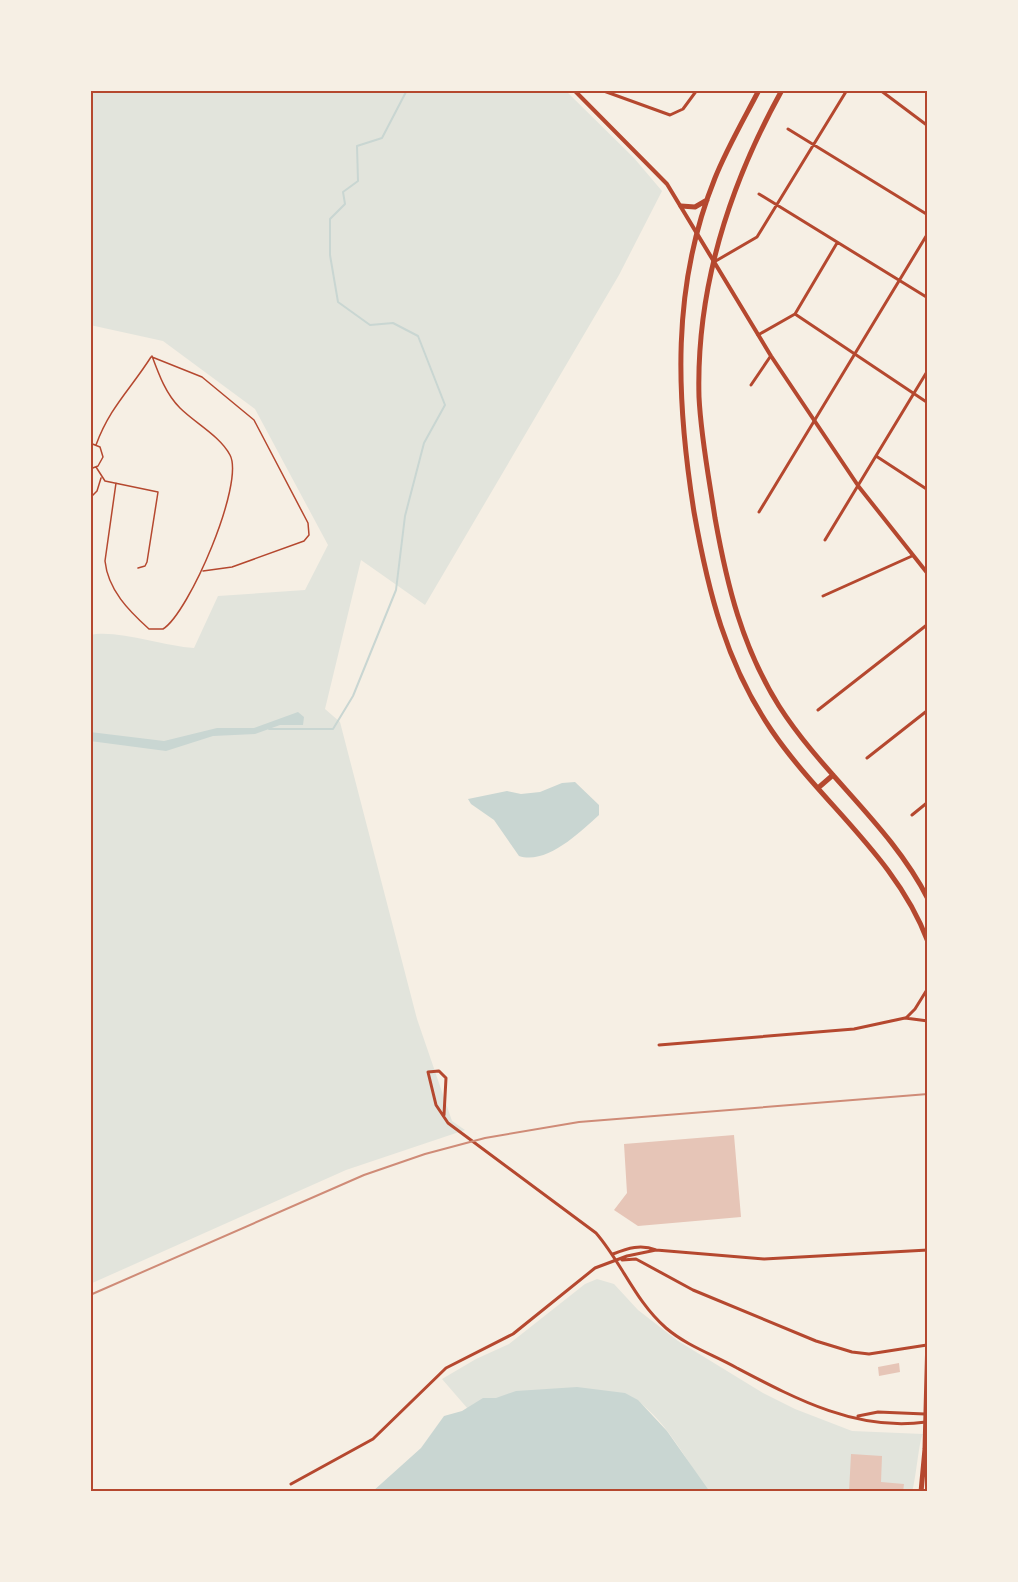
<svg xmlns="http://www.w3.org/2000/svg" width="1018" height="1582" viewBox="0 0 1018 1582" font-family="'Archivo Narrow',sans-serif">
	<style>
		.green { fill: #e2e4dc }
		.water { fill: #c9d6d2 }
		.lines { fill: none; stroke-linecap: round; stroke-linejoin: round }
		.stream { stroke: #c9d6d2; stroke-width: 2 }
		.building { fill: #e6c5b7 }
		.service { stroke: #b5482f; stroke-width: 1.5 }
		.minor { stroke: #b5482f; stroke-width: 3 }
		.tertiary { stroke: #b5482f; stroke-width: 4 }
		.trunk { stroke: #b5482f; stroke-width: 5 }
		.rail { stroke: #cf8b77; stroke-width: 2 }
		.neatline { fill: none; stroke: #b5482f; stroke-width: 2 }
	</style>
	<rect width="100%" height="100%" fill="#f6efe4"/>
	<path class="green" d="M 90,90 L 565,90 L 634,158 L 662,191 L 619,275 L 425,605 L 361,560 L 325,709 L 340,722 L 417,1019 L 452,1121 L 465,1130 L 346,1170 L 90,1284 L 90,635 C 116,629 163,646 194,648 L 218,596 L 305,590 L 328,545 L 255,409 L 163,341 L 90,325 Z
		M 597,1279 L 614,1284 L 638,1310 L 678,1341 L 763,1393 L 795,1409 L 852,1431 L 923,1434 C 919,1439 916,1480 912,1492 L 707,1492 C 688,1461 662,1414 630,1396 L 468,1409 L 442,1379 L 476,1359 L 509,1344 L 585,1284 Z"/>
	<path class="water" d="M 298,712 L 304,717 L 303,725 L 280,725 L 255,734 L 213,736 L 166,751 L 90,741 L 90,732 L 164,741 L 217,728 L 254,728 Z
		M 575,782 L 599,805 L 599,815 C 580,832 547,865 519,856 L 494,820 L 471,804 L 468,799 L 507,791 L 521,794 L 540,792 L 562,783 Z
		M 577,1387 L 625,1393 L 638,1400 L 667,1431 L 710,1492 L 372,1492 L 421,1448 L 444,1416 L 462,1411 L 483,1398 L 496,1398 L 516,1391 Z"/>
	<g class="lines">
		<path class="stream" d="M 269,729 L 333,729 L 353,696 L 396,590 L 405,516 L 424,443 L 445,405 L 418,336 L 393,323 L 370,325 L 338,302 L 330,255 L 330,219 L 345,204 L 343,192 L 358,181 L 357,146 L 382,138 L 407,90"/>
	</g>
	<path class="building" d="M 734,1135 L 741,1217 L 638,1226 L 614,1210 L 627,1193 L 624,1144 Z
		M 899,1363 L 900,1372 L 879,1376 L 878,1367 Z
		M 851,1454 L 882,1456 L 881,1482 L 904,1484 L 903,1492 L 849,1492 Z"/>
	<g class="lines">
		<path class="service" d="M 152,357 L 202,377 L 254,420 L 308,523 L 309,535 L 304,541 L 232,567 L 203,571
			M 90,443 L 100,447 L 103,457 L 98,466 L 90,469
			M 96,445 C 110,407 130,390 151,357
			M 96,467 L 105,481 L 158,492 L 147,562 L 145,566 L 138,568
			M 116,483 L 105,561 C 108,590 129,611 149,629 L 163,629 C 189,613 245,483 230,455 C 220,436 195,423 180,408 C 166,394 159,375 152,356
			M 90,498 L 97,491 L 101,478"/>
		<path class="minor" d="M 601,90 L 670,115 L 683,109 L 697,90
			M 880,90 L 928,126
			M 788,129 L 928,215
			M 759,194 L 928,298
			M 714,262 L 757,237 L 847,90
			M 795,314 L 837,243
			M 758,335 L 795,314 L 928,403
			M 751,385 L 770,357
			M 876,456 L 928,490
			M 759,512 L 928,233
			M 825,540 L 928,370
			M 823,596 L 912,556
			M 818,710 L 928,624
			M 867,758 L 928,710
			M 912,815 L 928,802
			M 906,1018 L 915,1009 L 928,988
			M 659,1045 L 854,1029 L 905,1018 L 928,1021
			M 444,1115 L 446,1078 L 439,1071 L 428,1072 L 436,1105 L 448,1123 L 596,1233 C 622,1263 635,1301 666,1328 C 687,1346 714,1355 737,1368 C 796,1399 858,1432 926,1422
			M 613,1254 C 628,1248 641,1244 656,1250 L 764,1259 L 928,1250
			M 622,1260 L 636,1259 L 693,1290 L 816,1341 L 852,1352 L 869,1354 L 927,1345
			M 858,1416 L 878,1412 L 925,1414
			M 291,1484 L 373,1439 L 446,1368 L 513,1334 L 595,1268 L 627,1256 L 656,1250"/>
		<path class="tertiary" d="M 574,90 L 667,184 L 771,356 L 859,487 L 928,574"/>
		<path class="trunk" d="M 759,90 C 744,119 727,148 715,178 C 671,287 676,399 694,512 C 708,591 726,664 772,731 C 822,804 897,858 928,942
			M 782,90 C 730,184 696,288 699,397 C 701,438 709,478 715,518 C 727,585 742,647 779,706 C 823,775 891,826 928,899
			M 681,206 L 695,207 L 707,200
			M 818,788 L 833,775
			M 921,1492 L 925,1449 L 928,1336"/>
		<path class="rail" d="M 90,1295 L 364,1175 L 425,1154 L 485,1138 L 579,1122 L 928,1094"/>
	</g>
	<rect width="1018" height="1582" fill="none" stroke="#f6efe4" stroke-width="183"/>
	<rect x="92" y="92" width="834" height="1398" class="neatline"/>
</svg>
